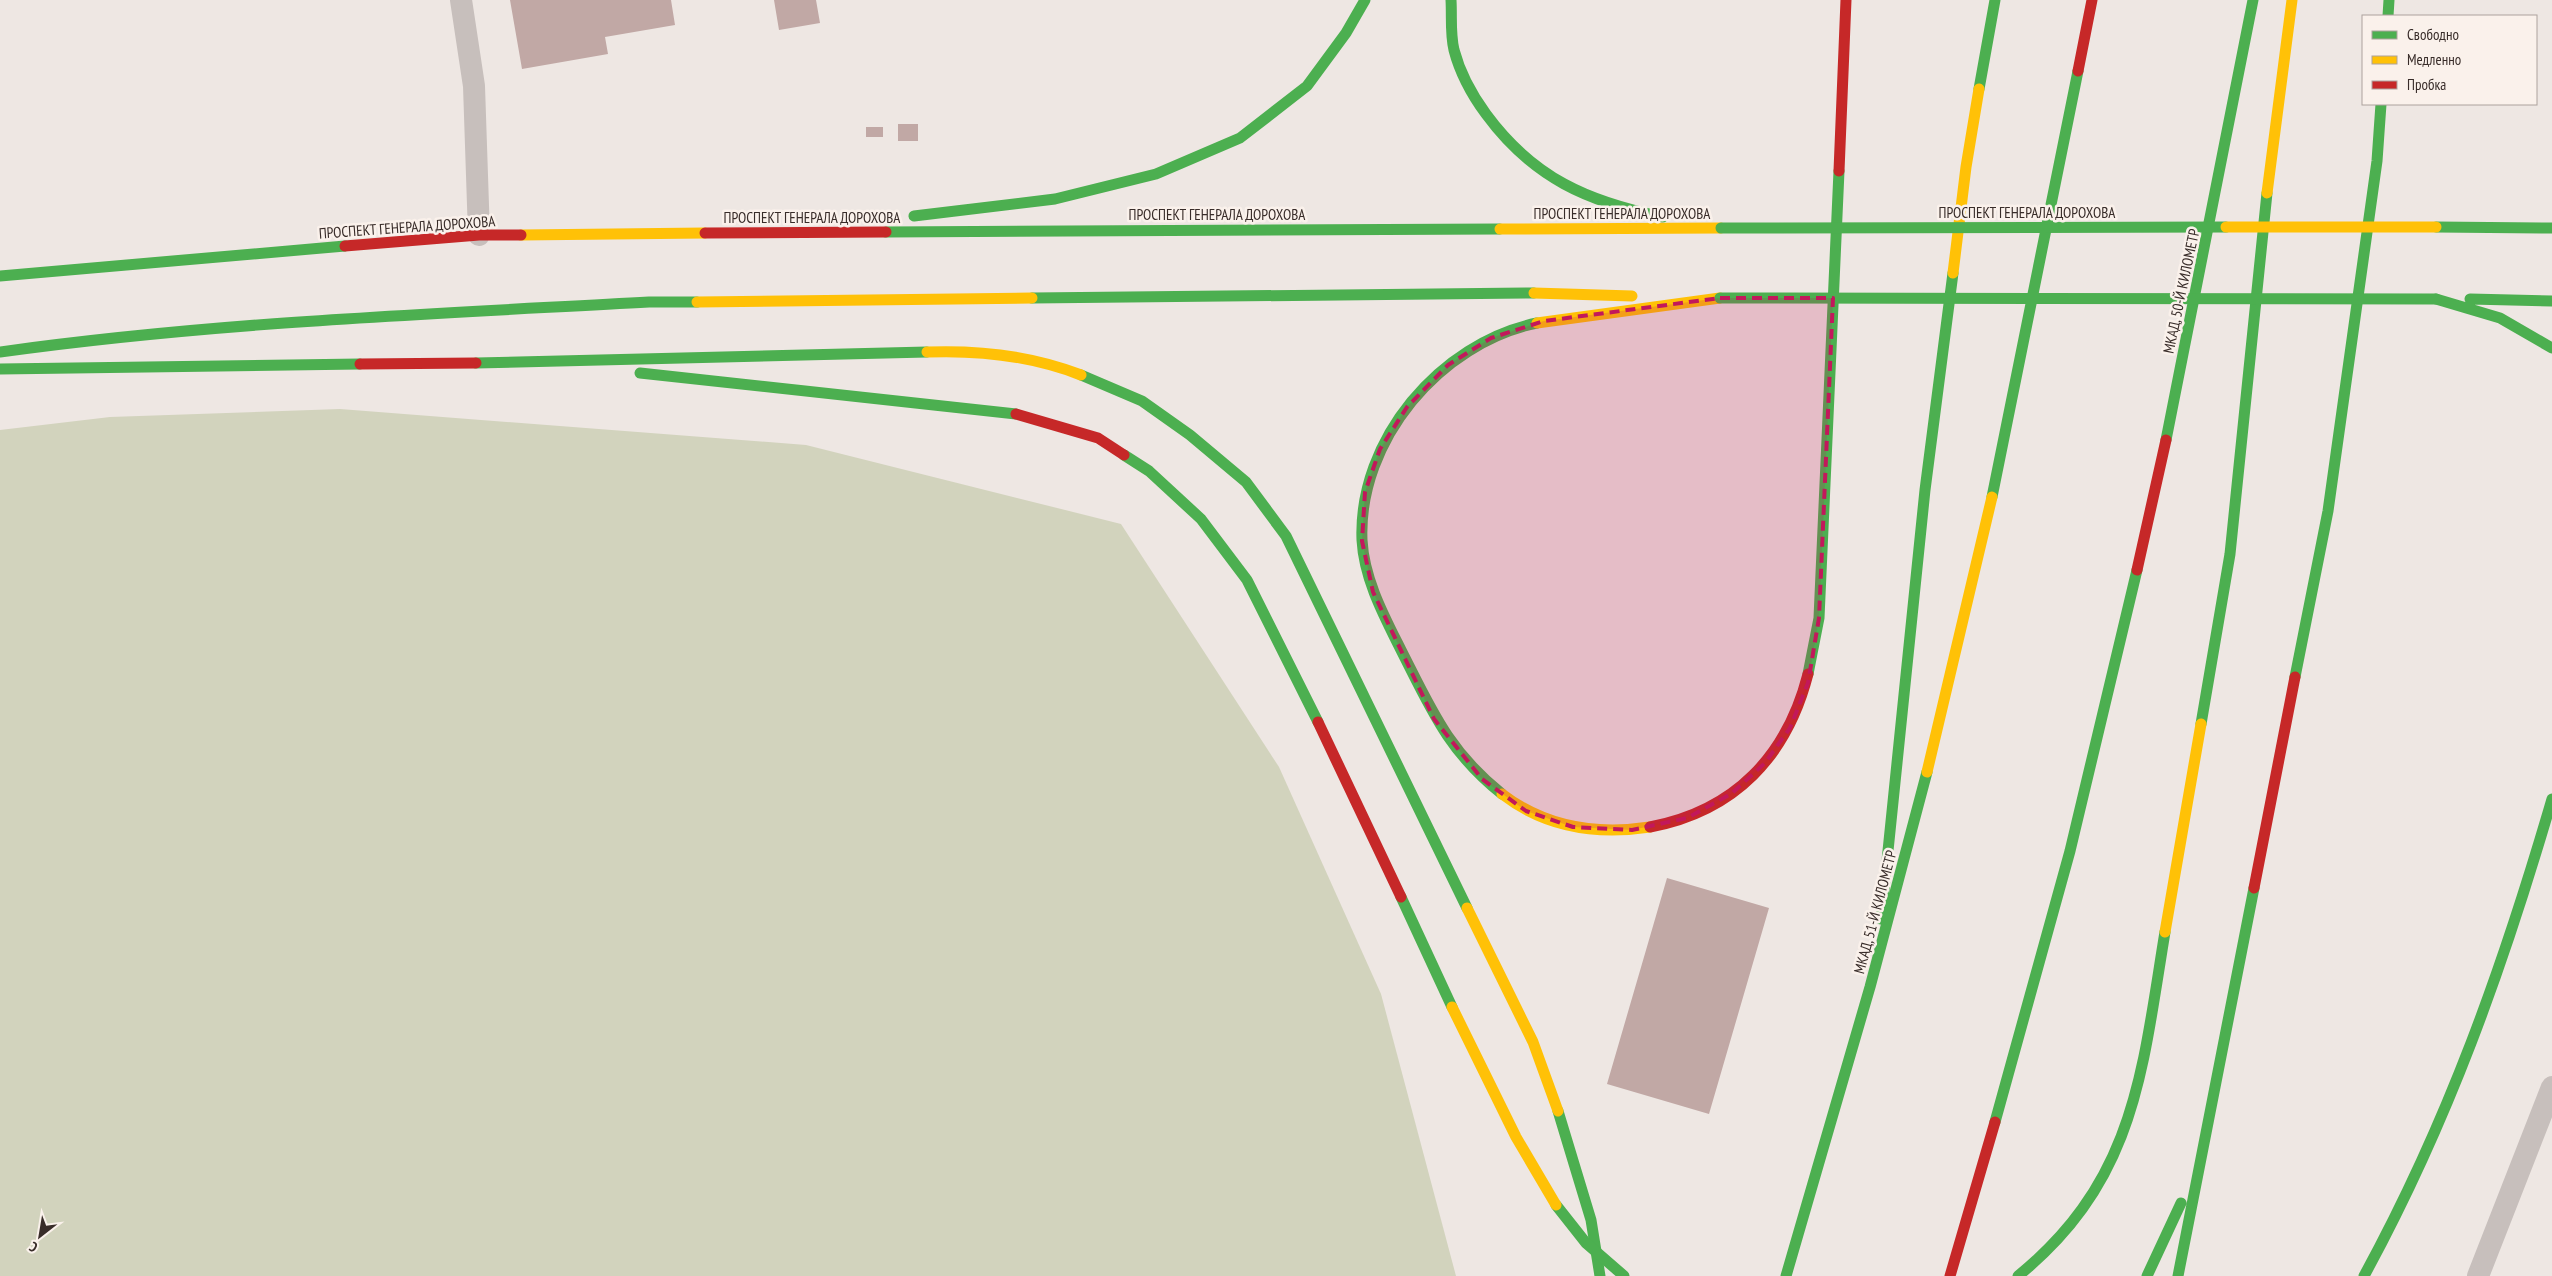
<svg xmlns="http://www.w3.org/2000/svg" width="2552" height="1276" viewBox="0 0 2552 1276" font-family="'PT Sans Narrow',sans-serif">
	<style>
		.green { fill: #d2d3bd }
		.building { fill: #c1a8a5 }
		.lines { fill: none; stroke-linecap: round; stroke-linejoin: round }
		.lane { stroke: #c7bfbc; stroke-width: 22 }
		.fast { stroke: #4caf50; stroke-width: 11 }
		.slow { stroke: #ffc107; stroke-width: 11 }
		.jam { stroke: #c62828; stroke-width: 11 }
		.fast-bridge { stroke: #4caf50; stroke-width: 11 }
		.slow-bridge { stroke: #ffc107; stroke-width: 11 }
		.marked { fill: #c2185b; fill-opacity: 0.2; stroke: #c2185b; stroke-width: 4; stroke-dasharray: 10 6; stroke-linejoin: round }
		.labels { text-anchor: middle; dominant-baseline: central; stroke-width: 5; stroke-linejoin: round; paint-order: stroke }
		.street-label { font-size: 15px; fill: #382c29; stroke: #faf1eb }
	</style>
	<rect width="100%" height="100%" fill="#eee7e3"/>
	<path class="green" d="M 340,409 L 806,445 L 1121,524 L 1279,767 L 1381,994 L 1456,1276 L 0,1276 L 0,430 L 110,417 Z"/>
	<path class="building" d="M 510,0 L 671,0 L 675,25 L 605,37 L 608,54 L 522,69 Z
		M 774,0 L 816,0 L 820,23 L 779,30 Z
		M 898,124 L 918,124 L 918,141 L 898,141 Z
		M 866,127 L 883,127 L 883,137 L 866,137 Z
		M 1667,878 L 1769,908 L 1709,1114 L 1607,1084 Z"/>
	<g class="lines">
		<path class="lane" d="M 461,0 L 474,86 L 479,235
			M 2478,1276 L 2552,1087"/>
		<path class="fast" d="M 1451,0 C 1452,17 1450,33 1454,50 C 1460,73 1472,95 1486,114 C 1533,178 1588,202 1663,217
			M 2388,16 L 2389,0
			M 1979,89 L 1995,0
			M 914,216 L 1055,199 L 1156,174 L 1240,138 L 1307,86 L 1346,33 L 1365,0
			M 2436,227 L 2552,228
			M 886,232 L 1500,229
			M 0,276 L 345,246
			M 1032,298 L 1534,293
			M 2436,299 L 2500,318 L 2552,348
			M 2470,299 L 2552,301
			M 0,352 C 215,322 432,314 649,302 L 697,302
			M 476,363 L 927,352
			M 0,369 L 360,364
			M 640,373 L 1016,414
			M 1081,375 L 1142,401 L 1190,435 L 1246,482 L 1286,536 L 1467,908
			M 2166,440 L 2253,0
			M 1124,455 L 1149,471 L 1201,519 L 1247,580 L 1318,722
			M 1992,497 L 2078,71
			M 1808,674 L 1819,618 L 1839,171
			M 2295,677 L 2328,511 L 2377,161 L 2381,104
			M 2201,724 L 2230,554 L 2267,193
			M 1502,794 C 1448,751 1431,709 1401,650 C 1384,616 1364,579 1362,540 C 1358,440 1440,343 1537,323
			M 1401,897 L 1452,1007
			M 1881,919 L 1925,490 L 1953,273
			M 1558,1111 L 1591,1220 L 1600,1276
			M 1995,1122 L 2070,851 L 2137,570
			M 1786,1276 L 1870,987 L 1927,772
			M 2018,1276 C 2136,1180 2142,1071 2165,932
			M 2147,1276 L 2181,1203
			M 2178,1276 L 2254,888
			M 2364,1276 C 2448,1122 2503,967 2552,799"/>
		<path class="slow" d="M 2267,193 L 2292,0
			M 1500,229 L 1721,228
			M 521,235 L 705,233
			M 1953,273 L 1966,167 L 1979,89
			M 1534,293 L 1632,296
			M 697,302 L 1032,298
			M 1537,323 L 1720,298
			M 927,352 C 979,350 1032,356 1081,375
			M 1927,772 L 1992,497
			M 1502,794 C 1545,827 1597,835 1650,827
			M 1467,908 L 1533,1042 L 1558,1111
			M 2165,932 L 2201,724"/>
		<path class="jam" d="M 2078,71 L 2092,0
			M 1839,171 L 1846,0
			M 705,233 L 886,232
			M 345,246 L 479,235 L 521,235
			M 360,364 L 476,363
			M 1016,414 L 1098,438 L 1124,455
			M 2137,570 L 2166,440
			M 1318,722 L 1401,897
			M 1650,827 C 1735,811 1787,756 1808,674
			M 2254,888 L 2295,677
			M 1950,1276 L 1995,1122"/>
		<path class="fast-bridge" d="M 1721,228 L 2226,227
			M 1720,298 L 2436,299
			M 1556,1205 L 1586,1243 L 1624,1276"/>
		<path class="slow-bridge" d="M 2226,227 L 2436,227
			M 1452,1007 L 1516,1137 L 1556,1205"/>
	</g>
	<path class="marked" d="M 1720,298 L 1833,298 L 1819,618 L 1808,683 L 1790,728 L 1765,763 L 1731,794 L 1687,818 L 1632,830 L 1573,827 L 1526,811 L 1482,779 L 1434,719 L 1373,592 L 1362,541 L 1365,492 L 1380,449 L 1407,407 L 1448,365 L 1491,338 L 1544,321 Z"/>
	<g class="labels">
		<g class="street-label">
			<text x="2027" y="212">ПРОСПЕКТ ГЕНЕРАЛА ДОРОХОВА</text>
			<text x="1622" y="213">ПРОСПЕКТ ГЕНЕРАЛА ДОРОХОВА</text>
			<text x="1217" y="214">ПРОСПЕКТ ГЕНЕРАЛА ДОРОХОВА</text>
			<text x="812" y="217">ПРОСПЕКТ ГЕНЕРАЛА ДОРОХОВА</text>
			<text transform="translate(407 227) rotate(-4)">ПРОСПЕКТ ГЕНЕРАЛА ДОРОХОВА</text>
			<text transform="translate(2181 291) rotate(-78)">МКАД, 50-Й КИЛОМЕТР</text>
			<text transform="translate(1875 912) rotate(-75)">МКАД, 51-Й КИЛОМЕТР</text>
		</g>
	</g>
	<rect x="2362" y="15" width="175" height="90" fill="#faf1eb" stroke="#aca29d"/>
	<rect x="2372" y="31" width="25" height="8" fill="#4caf50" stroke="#aca29d"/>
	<text x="2407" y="40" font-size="15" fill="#382c29">Свободно</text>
	<rect x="2372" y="56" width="25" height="8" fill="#ffc107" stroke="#aca29d"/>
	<text x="2407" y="65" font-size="15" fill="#382c29">Медленно</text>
	<rect x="2372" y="81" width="25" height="8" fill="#c62828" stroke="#aca29d"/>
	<text x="2407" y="90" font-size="15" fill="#382c29">Пробка</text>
	<g transform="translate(40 1236) rotate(211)" stroke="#faf1eb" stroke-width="4" paint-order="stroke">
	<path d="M0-4L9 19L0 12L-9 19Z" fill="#382c29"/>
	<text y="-8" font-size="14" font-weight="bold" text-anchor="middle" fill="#382c29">С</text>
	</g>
</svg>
